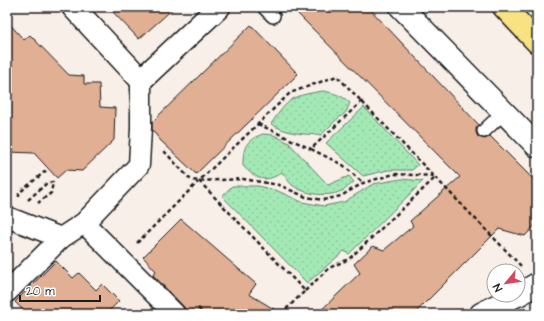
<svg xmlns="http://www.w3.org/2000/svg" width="544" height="321" viewBox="0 0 544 321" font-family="'Architects Daughter',sans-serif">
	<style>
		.grass { fill: url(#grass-dots); stroke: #608268 }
		.building { fill: #e1af93; stroke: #1c1c1c }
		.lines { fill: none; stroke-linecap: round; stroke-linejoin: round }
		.service-casing { stroke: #1c1c1c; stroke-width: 16 }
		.pedestrian-casing { stroke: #1c1c1c; stroke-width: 23 }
		.minor-casing { stroke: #1c1c1c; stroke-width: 25 }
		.primary-casing { stroke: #1c1c1c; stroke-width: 25 }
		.path { stroke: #1c1c1c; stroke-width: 2.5; stroke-dasharray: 4 3; stroke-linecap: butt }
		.service { stroke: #fff; stroke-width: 13 }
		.pedestrian { stroke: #fff; stroke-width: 20 }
		.minor { stroke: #fff; stroke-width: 22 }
		.primary { stroke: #f8e281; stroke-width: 22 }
	</style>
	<defs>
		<pattern id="grass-dots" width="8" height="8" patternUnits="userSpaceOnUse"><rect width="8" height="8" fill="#a3e9b5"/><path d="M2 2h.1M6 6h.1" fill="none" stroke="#8cc79b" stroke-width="1.8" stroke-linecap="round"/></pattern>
	</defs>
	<rect width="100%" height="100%" fill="#f9efe9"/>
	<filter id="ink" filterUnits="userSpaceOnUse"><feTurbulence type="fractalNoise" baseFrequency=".025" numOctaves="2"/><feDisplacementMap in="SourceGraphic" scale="8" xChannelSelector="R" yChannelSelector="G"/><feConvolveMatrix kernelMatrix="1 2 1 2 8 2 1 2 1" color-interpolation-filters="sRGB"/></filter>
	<g filter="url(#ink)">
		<path class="grass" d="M 323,91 C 334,93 342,95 350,103 L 346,112 L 335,121 L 321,135 C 302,134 288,134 271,124 C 289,98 291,96 323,91 Z
			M 364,107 L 418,165 L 412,170 L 388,170 L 363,176 L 326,143 Z
			M 263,134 L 274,135 L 289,143 L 328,185 L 349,176 L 354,182 C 350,185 347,188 344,190 C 328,198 306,195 292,185 C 288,181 285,176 282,172 C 266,184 256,179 243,166 C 243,148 245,140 263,134 Z
			M 401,179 L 423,181 L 349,254 L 344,251 L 307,283 L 222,196 L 232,186 L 258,186 L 278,191 L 302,202 L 324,206 L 344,202 L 373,184 Z"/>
		<path class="building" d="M 108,7 L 175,7 L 139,39 Z
			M 291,7 L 368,7 L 479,125 L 476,128 L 476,132 L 478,137 L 485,139 L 490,136 L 537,183 L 537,223 L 525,236 L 499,229 L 414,314 L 317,314 L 360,273 L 354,264 L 373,246 L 384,250 L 413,226 L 410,221 L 460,177 Z
			M 7,21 L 24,40 L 30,35 L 69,75 L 84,76 L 84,84 L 99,84 L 100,107 L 115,108 L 114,140 L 82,171 L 66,170 L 57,178 L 34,153 L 7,152 Z
			M 251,25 L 298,74 L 196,174 L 161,141 L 152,130 L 152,122 Z
			M 181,219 L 256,284 L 249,294 L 282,314 L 188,314 L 183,306 L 153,275 L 156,271 L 143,257 Z
			M 56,261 L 73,278 L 79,273 L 96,290 L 102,284 L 119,301 L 106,314 L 27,314 L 15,302 Z"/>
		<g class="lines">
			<defs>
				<path id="service" d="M 264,7 L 273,16
					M 484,131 L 504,112"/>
				<path id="pedestrian" d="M 7,217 L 61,238 L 84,223 L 139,165 L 141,128 L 141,80
					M 84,223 L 175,314
					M 7,292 L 61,238"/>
				<path id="minor" d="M 73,7 L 141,80 L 219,7
					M 401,7 L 537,146
					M 518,295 L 537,284
					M 481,314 L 517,295"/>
				<path id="primary" d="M 504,7 L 537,42"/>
			</defs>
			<use href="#service" class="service-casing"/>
			<use href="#pedestrian" class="pedestrian-casing"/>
			<use href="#minor" class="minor-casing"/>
			<use href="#primary" class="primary-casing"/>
			<path class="path" d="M 362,101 L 311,149 L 343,165 L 363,183
				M 258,124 L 311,149
				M 164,151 L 191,180 L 199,181 L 243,179 L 279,185 L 306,197 L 323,200 L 341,196 L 363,183 L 394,174 L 435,176
				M 19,197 L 19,193 L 48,169
				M 28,200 L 47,183 L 53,182 L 51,193 L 38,203
				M 137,243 L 198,182
				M 305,291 L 329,268 L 349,259 L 436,177
				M 198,308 L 205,314
				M 281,314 L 305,291 L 199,181 L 290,93 L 337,76 L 521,266"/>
			<use href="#service" class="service"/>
			<use href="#pedestrian" class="pedestrian"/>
			<use href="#minor" class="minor"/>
			<use href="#primary" class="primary"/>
		</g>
	</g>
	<rect width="544" height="321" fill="none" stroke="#fff" stroke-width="24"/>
	<rect x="12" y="12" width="520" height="297" fill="none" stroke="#1c1c1c" stroke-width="1.5" filter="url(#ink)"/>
	<g transform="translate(506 283) rotate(241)"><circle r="19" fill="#ffffff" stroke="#a4a4a4"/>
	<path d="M0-3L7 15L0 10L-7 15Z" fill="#d1495b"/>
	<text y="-6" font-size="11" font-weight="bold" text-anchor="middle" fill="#1c1c1c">N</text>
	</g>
	<path d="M20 295v6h80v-6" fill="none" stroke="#1c1c1c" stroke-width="2"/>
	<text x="26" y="295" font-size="12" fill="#1c1c1c" stroke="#ffffff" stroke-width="3" paint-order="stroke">20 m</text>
</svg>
